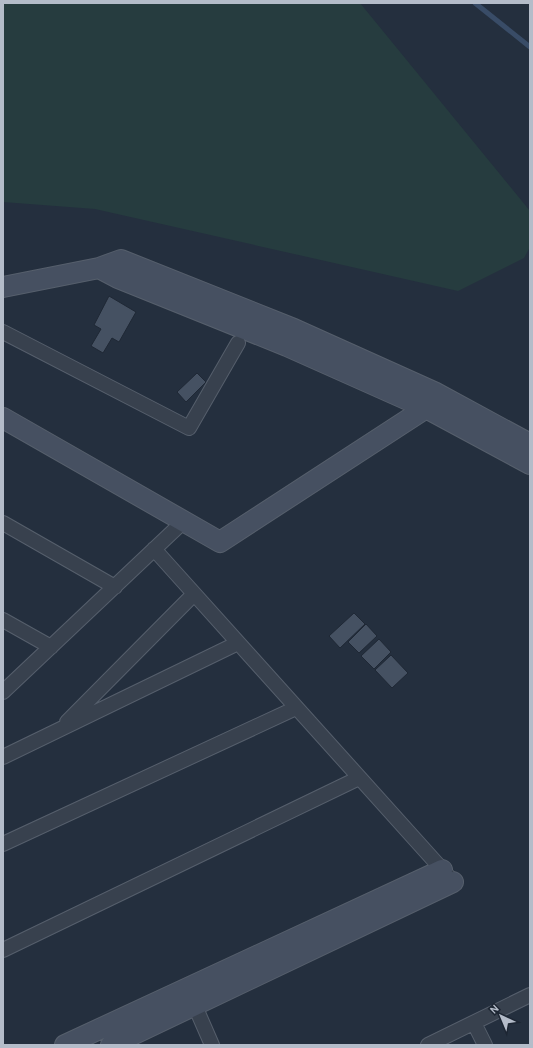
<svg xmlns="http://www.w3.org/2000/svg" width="533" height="1048" viewBox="0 0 533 1048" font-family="Karla,sans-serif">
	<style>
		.green { fill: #263c3f }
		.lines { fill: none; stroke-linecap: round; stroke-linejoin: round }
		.stream { stroke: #394c67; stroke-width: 5 }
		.building { fill: #455162; stroke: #1f2835 }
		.street-casing { stroke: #565f6c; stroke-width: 16 }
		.secondary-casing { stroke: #565f6c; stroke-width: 22 }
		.street { stroke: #38414e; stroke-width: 14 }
		.secondary { stroke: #465061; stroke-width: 20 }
	</style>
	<rect width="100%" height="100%" fill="#242f3e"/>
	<path class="green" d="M 3,3 L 360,3 L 530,211 L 530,247 L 524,258 L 458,291 L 95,209 L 3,202 Z"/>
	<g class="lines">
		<path class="stream" d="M 475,3 L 530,47"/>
	</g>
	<path class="building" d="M 109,296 L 136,312 L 119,342 L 112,338 L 103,353 L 91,346 L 101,329 L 94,325 Z
		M 197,373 L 206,382 L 186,402 L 177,392 Z
		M 354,613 L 365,624 L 340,648 L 329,636 Z
		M 366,624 L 377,636 L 359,653 L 348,642 Z
		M 379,639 L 391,652 L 374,669 L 361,656 Z
		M 391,655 L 408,673 L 392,688 L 375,670 Z"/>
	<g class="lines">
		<defs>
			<path id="street" d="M 3,332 L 189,428 L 238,343
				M 3,523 L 115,587
				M 154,549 L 448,876
				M 3,620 L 51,647
				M 3,692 L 184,521
				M 67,722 L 194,594
				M 3,757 L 238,643
				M 3,844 L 296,708
				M 3,950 L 359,778
				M 195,1006 L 212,1045
				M 474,1023 L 485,1045
				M 428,1045 L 530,995"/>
			<path id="secondary" d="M 99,268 L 118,278 L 287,346 L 426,408 L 530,464
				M 3,287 L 99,268 L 121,260 L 294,329 L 434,392 L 530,444
				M 3,418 L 220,542 L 426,408
				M 65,1045 L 442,870
				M 111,1045 L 453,882"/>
		</defs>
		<use href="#street" class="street-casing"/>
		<use href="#secondary" class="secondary-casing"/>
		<use href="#street" class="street"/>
		<use href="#secondary" class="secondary"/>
	</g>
	<rect width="533" height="1048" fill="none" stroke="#b4bcc9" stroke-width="8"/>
	<g transform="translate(501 1016) rotate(316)" stroke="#1d2633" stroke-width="3" paint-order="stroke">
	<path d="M0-3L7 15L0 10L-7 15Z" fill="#b4bcc9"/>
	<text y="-6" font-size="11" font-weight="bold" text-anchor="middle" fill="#b4bcc9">N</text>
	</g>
</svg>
